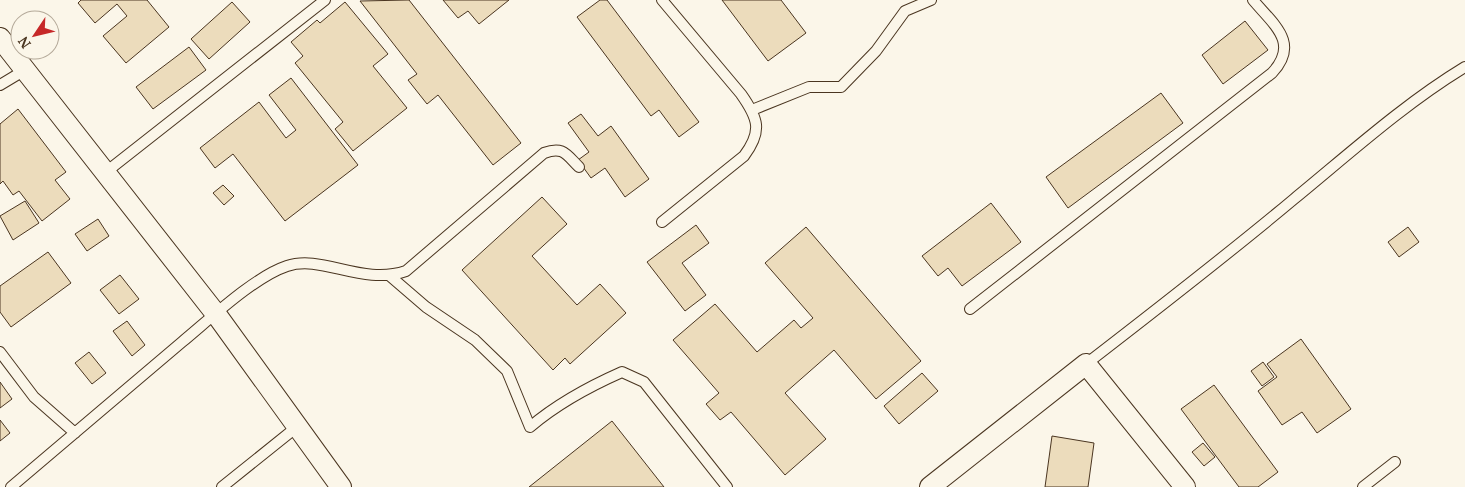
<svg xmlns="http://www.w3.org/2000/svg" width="1465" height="487" viewBox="0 0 1465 487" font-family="'PT Serif',serif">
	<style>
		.building { fill: #ecdcbc; stroke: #4a3520 }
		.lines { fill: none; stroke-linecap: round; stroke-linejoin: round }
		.lane-casing { stroke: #4a3520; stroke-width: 12 }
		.street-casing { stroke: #4a3520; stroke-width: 22 }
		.lane { stroke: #fbf6e9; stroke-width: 10 }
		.street { stroke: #fbf6e9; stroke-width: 20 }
	</style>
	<rect width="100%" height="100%" fill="#fbf6e9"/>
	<path class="building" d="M 81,0 L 147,0 L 169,27 L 126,63 L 103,36 L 127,16 L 117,4 L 95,23 L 78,3 Z
		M 409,0 L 521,143 L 493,165 L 438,95 L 427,104 L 408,80 L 417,74 L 360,1 Z
		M 443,0 L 509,0 L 479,24 L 468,11 L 458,18 Z
		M 600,0 L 607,0 L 699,122 L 679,137 L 659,110 L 651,116 L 577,17 Z
		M 722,0 L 781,0 L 806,33 L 768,61 Z
		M 232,2 L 250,22 L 209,59 L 191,39 Z
		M 345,2 L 388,54 L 373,66 L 407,108 L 353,151 L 335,129 L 343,122 L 295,63 L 303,56 L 291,42 L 317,20 L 320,23 Z
		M 1245,21 L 1268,50 L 1223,84 L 1202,55 Z
		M 189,47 L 206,70 L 153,109 L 136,87 Z
		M 291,78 L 358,165 L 285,221 L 233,154 L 215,168 L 200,148 L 259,102 L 286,138 L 296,130 L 269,95 Z
		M 1161,93 L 1183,123 L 1068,208 L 1046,177 Z
		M 18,109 L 66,172 L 55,180 L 70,199 L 42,221 L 19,191 L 13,195 L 3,181 L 0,184 L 0,124 Z
		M 581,114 L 598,136 L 611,126 L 649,179 L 625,197 L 605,168 L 591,178 L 578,160 L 589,152 L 568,123 Z
		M 223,185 L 234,196 L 224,205 L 213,193 Z
		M 542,197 L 567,224 L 532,256 L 577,305 L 600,284 L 626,313 L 570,364 L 565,358 L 553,370 L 462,270 Z
		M 25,201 L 39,223 L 13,240 L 0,216 Z
		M 991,203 L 1021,242 L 962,286 L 948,268 L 938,276 L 922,256 Z
		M 98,219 L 109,236 L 87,251 L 75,234 Z
		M 696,225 L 709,243 L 682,263 L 706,295 L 685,311 L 647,262 Z
		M 806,227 L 921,361 L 876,399 L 834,350 L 785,393 L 826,439 L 785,475 L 731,412 L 720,420 L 706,404 L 719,393 L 673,340 L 715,304 L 757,352 L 794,320 L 801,328 L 813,318 L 765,263 Z
		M 1408,227 L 1419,242 L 1399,257 L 1388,242 Z
		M 48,252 L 71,283 L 11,327 L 0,312 L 0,286 Z
		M 120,275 L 139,299 L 119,314 L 100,290 Z
		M 127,321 L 145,345 L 132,356 L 113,331 Z
		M 1301,339 L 1351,409 L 1317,433 L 1302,412 L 1282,425 L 1258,391 L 1277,377 L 1267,364 Z
		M 89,352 L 106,373 L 92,384 L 75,363 Z
		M 1263,362 L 1274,377 L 1262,386 L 1251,371 Z
		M 922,373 L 938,391 L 899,424 L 884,406 Z
		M 0,382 L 12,399 L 0,408 Z
		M 1214,385 L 1278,472 L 1258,487 L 1239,487 L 1181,409 Z
		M 0,420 L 10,433 L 0,441 Z
		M 612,421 L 664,487 L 529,487 Z
		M 1052,436 L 1094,443 L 1088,487 L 1045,487 Z
		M 1203,443 L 1215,457 L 1204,466 L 1192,452 Z"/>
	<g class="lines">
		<defs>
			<path id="lane" d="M 662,0 L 741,94 C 758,118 763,131 744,156 L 662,222
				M 0,85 L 25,70
				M 752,110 L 809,87 L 841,87 L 876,51 L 905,11 L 931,0
				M 106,172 L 325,0
				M 390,276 L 426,307 L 475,340 L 507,371 L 530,427 C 558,403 588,387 622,372 L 644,382 L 727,487
				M 970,309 L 1272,73 C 1300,43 1274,25 1253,0
				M 0,352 L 34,397 L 75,433
				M 1086,364 C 1156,310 1226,256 1294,199 C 1349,154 1404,104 1465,67
				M 11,487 C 68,439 125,390 182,342 C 210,319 254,277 287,266 C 322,254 362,286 406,271 L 544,153 C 563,146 566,154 579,167
				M 222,487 L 298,426
				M 1363,487 L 1395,462"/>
			<path id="street" d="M 0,38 L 216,314 L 341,487
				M 930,487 L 1086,364 L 1185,487"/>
		</defs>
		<use href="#lane" class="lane-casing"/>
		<use href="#street" class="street-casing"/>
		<use href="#lane" class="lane"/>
		<use href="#street" class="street"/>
	</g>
	<g transform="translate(35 35) rotate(235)"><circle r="24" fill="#fbf6e9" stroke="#b4a999"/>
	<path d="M0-4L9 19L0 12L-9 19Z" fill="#c62828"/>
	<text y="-8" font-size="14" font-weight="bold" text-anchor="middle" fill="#4a3520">N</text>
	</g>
</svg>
